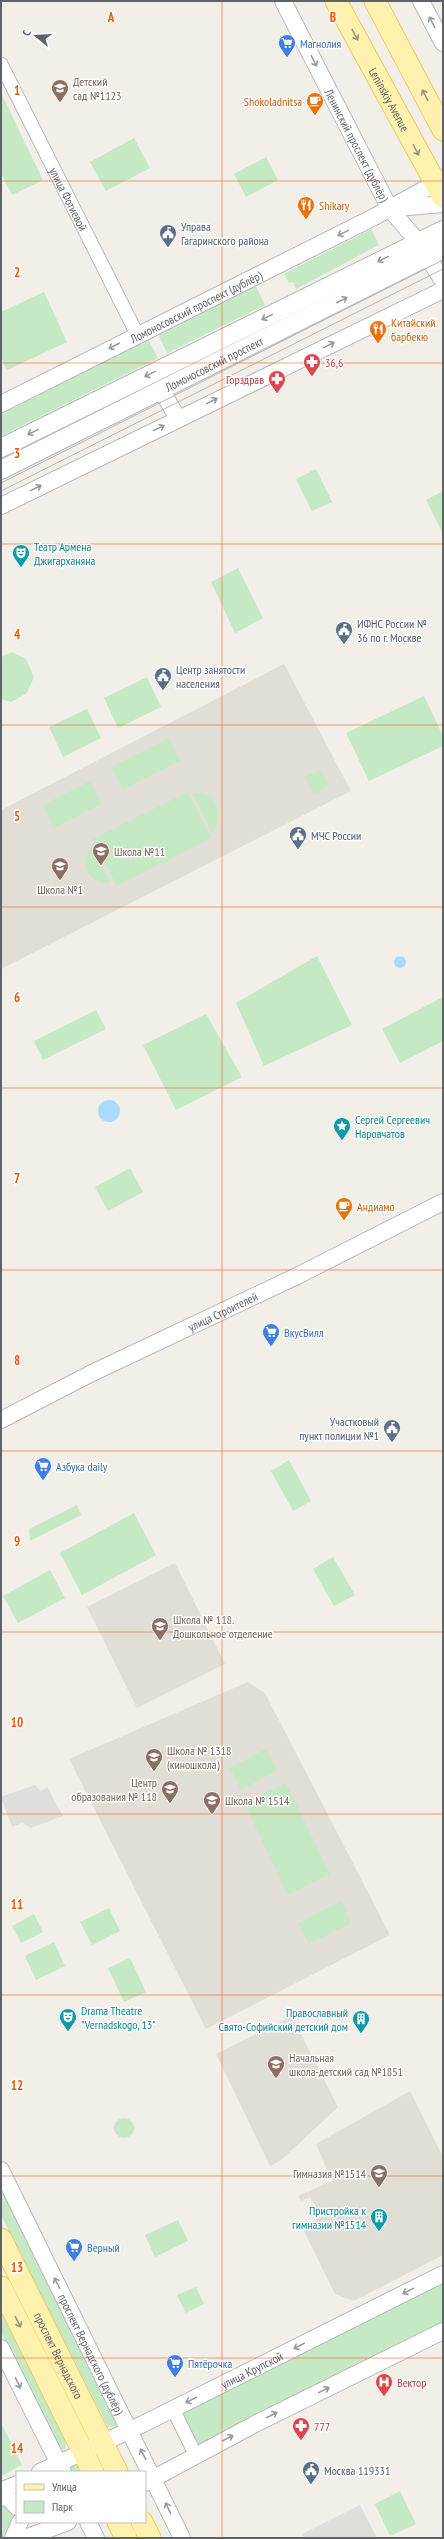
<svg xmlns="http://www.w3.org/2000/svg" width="444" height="2539" viewBox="0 0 444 2539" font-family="'PT Sans Narrow',sans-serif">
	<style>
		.industrial { fill: #e0deda }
		.education { fill: #e1ded6 }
		.green { fill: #c5e8c5 }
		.water { fill: #aadaff }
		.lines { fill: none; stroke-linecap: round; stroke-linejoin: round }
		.minor-casing { stroke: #b5b8bc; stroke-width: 15 }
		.tertiary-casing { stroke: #b5b8bc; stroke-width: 18 }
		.secondary-casing { stroke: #b6babf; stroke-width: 20 }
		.primary-casing { stroke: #f2c960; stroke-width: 23 }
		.minor { stroke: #fff; stroke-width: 13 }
		.tertiary { stroke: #fff; stroke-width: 16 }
		.secondary { stroke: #fff; stroke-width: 18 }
		.primary { stroke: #fff2af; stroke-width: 21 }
		.tram { stroke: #b6b7b8; stroke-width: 1 }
		.oneway { stroke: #979a9d }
		.oneway2 { stroke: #979581 }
		.grid { fill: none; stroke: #e8590c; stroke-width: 1; stroke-opacity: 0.55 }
		.labels { text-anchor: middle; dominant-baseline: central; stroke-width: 3; stroke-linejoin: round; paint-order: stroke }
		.shop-label { font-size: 12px; fill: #366cbe; stroke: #fff; text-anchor: start }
		.education-label { font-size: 12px; fill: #785e54; stroke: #fff; text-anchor: start }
		.street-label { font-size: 12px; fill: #5f6368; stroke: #fff }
		.food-label { font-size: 12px; fill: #c56008; stroke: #fff; text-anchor: start }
		.service-label { font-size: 12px; fill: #4e5e75; stroke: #fff; text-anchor: start }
		.health-label { font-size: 12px; fill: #be3a42; stroke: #fff; text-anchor: start }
		.culture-label { font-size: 12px; fill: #0d838f; stroke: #fff; text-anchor: start }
		.grid-label { font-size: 13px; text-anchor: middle; font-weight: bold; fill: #e8590c; stroke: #fff; stroke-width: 3; stroke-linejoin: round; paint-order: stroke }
	</style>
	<rect width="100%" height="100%" fill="#f1efe8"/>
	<path class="industrial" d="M 35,1785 L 41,1791 L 47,1787 L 63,1816 L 31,1828 L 22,1823 L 12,1827 L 1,1797 Z
		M 360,2505 L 377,2538 L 304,2538 L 302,2534 Z"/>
	<path class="education" d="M 284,664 L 351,791 L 1,969 L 1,810 Z
		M 175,1563 L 225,1664 L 137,1708 L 87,1607 Z
		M 248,1682 L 265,1693 L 390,1935 L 206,2029 L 69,1759 Z
		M 292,2016 L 338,2107 L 280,2161 L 270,2166 L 216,2054 Z
		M 410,2091 L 443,2157 L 443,2255 L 354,2301 L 335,2294 L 302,2227 L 321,2217 L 310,2197 L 301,2201 L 298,2196 L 332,2181 L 316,2144 Z"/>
	<path class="green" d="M 1,93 L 43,180 L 12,195 L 1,173 Z
		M 134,138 L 150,168 L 106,191 L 90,162 Z
		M 266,157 L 278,180 L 246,197 L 234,174 Z
		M 371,229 L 379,245 L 296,289 L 293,282 L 289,283 L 284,274 Z
		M 254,283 L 265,305 L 167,353 L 157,332 Z
		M 44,292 L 67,342 L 7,370 L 1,357 L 1,312 Z
		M 147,337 L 158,358 L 1,436 L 1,409 Z
		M 316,469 L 332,502 L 312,511 L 296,479 Z
		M 443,491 L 443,534 L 426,500 Z
		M 238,568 L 263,618 L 235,633 L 211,582 Z
		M 12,652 L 26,659 L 34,677 L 27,693 L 11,702 L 1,699 L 1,657 Z
		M 147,677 L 161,707 L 118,728 L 104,698 Z
		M 424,696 L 443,736 L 443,746 L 369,781 L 346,733 Z
		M 87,709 L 101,738 L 63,757 L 49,727 Z
		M 169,738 L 180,761 L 122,790 L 111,767 Z
		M 320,770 L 329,786 L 314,794 L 305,777 Z
		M 90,781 L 101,804 L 54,828 L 43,805 Z
		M 188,792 L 211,838 L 117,886 L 93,839 Z
		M 192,793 C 216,790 226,815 212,833 Z
		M 93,846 L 111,883 C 88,885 77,862 93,846 Z
		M 317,956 L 352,1025 L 264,1066 L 236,1003 Z
		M 443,997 L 443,1041 L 400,1063 L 382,1029 Z
		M 96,1010 L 106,1029 L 43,1060 L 34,1041 Z
		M 206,1014 L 242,1077 L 176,1110 L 143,1045 Z
		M 130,1168 L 143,1192 L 108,1211 L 95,1187 Z
		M 289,1460 L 311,1501 L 293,1511 L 271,1471 Z
		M 77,1505 L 81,1515 L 30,1541 L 29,1529 Z
		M 134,1513 L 156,1555 L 82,1595 L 60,1553 Z
		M 333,1557 L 355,1595 L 334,1606 L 313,1569 Z
		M 50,1570 L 65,1598 L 18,1623 L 3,1596 Z
		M 266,1749 L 277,1770 L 241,1790 L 230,1768 Z
		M 286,1783 L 330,1874 L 288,1895 L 244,1803 Z
		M 341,1901 L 351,1923 L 309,1944 L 298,1923 Z
		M 109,1908 L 120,1931 L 92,1945 L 80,1922 Z
		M 34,1914 L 43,1932 L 21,1943 L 12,1926 Z
		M 54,1942 L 65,1966 L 36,1980 L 25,1956 Z
		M 130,1958 L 146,1992 L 124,2002 L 108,1968 Z
		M114 2128a10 10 0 1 1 20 0a10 10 0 1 1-20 0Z
		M 1,2189 L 115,2417 L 116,2426 L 109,2427 L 106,2423 L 1,2215 Z
		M 178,2220 L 188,2241 L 155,2257 L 145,2235 Z
		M 443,2278 L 443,2327 L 197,2449 L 178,2411 Z
		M 196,2287 L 204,2304 L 186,2313 L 177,2295 Z
		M 1,2311 L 66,2441 L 65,2450 L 60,2449 L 58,2445 L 1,2332 Z
		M 1,2423 L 22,2465 L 1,2476 Z
		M 77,2463 L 82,2472 L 70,2472 L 69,2466 Z
		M 400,2491 L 416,2524 L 390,2536 L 375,2504 Z
		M 1,2503 C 17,2515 17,2515 11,2534 L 1,2538 Z"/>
	<path class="water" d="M394 962a6 6 0 1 1 12 0a6 6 0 1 1-12 0Z
		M98 1111a11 11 0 1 1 22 0a11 11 0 1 1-22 0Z"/>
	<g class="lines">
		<defs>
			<g id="minor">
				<path id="s1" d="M 1,64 L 137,334"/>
				<path d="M 173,2409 L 196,2456"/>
			</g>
			<g id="tertiary">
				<path id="s2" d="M 283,1 L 390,209 L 418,242 L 443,281"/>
				<path d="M 421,1 L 443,43"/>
				<path d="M 396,208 L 443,204"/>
				<path d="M 161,389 L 178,419"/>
				<path id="s3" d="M 1,404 L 374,217 L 443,179"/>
				<path d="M 1,506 L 443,290"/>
				<path id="s4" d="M 1,1420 L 90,1374 L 297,1276 L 443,1202"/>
				<path id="s5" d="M 1,2170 L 182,2538"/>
				<path d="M 1,2348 L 63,2472"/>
				<path id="s6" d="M 40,2472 L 143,2424 L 443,2274"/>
				<path d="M 145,2483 L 255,2424 L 443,2331"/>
				<path d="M 1,2491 L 17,2484"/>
				<path d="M 1,2497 L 8,2498 L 17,2507"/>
				<path d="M 88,2522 L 96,2538"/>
				<path d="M 13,2538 L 20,2522"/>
				<path d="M 25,2538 L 68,2522"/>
			</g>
			<g id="secondary">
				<path d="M 1,448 L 443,230"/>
				<path id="s7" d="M 1,470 L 443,249"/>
			</g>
			<g id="primary">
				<path id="s8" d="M 336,1 L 443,197"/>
				<path d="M 375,1 L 443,130"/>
				<path id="s9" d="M 1,2239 L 117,2472"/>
				<path d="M 1,2287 L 93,2472"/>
				<path d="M 118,2522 L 126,2538"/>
				<path d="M 142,2522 L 150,2538"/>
			</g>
		</defs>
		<use href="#minor" class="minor-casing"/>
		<use href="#tertiary" class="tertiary-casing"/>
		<use href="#secondary" class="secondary-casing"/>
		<use href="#primary" class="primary-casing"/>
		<use href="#minor" class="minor"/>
		<use href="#tertiary" class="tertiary"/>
		<use href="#secondary" class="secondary"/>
		<use href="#primary" class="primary"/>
		<path class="tram" d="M 1,483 L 443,260
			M 1,491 L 443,269"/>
	</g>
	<defs><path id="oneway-shaft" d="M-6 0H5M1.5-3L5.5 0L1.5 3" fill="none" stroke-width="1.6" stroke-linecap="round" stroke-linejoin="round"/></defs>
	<g class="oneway">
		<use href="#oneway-shaft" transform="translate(432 22) rotate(-117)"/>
		<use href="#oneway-shaft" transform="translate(314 61) rotate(63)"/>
		<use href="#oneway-shaft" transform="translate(343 233) rotate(154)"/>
		<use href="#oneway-shaft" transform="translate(383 259) rotate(154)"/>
		<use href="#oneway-shaft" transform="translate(342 300) rotate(-27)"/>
		<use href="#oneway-shaft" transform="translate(267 317) rotate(154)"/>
		<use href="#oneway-shaft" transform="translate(329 345) rotate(-26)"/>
		<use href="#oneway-shaft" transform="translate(114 346) rotate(153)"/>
		<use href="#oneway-shaft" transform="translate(150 374) rotate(154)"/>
		<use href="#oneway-shaft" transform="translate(212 401) rotate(-26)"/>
		<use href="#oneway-shaft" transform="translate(159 428) rotate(-25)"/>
		<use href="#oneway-shaft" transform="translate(33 432) rotate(154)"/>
		<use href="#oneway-shaft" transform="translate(36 488) rotate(-26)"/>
		<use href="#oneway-shaft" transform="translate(57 2283) rotate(-117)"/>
		<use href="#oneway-shaft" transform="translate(408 2291) rotate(154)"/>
		<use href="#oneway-shaft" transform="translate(299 2346) rotate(153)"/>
		<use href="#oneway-shaft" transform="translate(18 2383) rotate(64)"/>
		<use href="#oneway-shaft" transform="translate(324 2390) rotate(-26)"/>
		<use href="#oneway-shaft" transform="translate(191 2400) rotate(154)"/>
		<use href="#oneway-shaft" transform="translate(272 2415) rotate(-27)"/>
		<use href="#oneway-shaft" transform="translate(228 2438) rotate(-28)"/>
		<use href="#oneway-shaft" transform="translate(143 2454) rotate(-117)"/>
		<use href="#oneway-shaft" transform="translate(168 2508) rotate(-115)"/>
	</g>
	<g class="oneway2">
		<use href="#oneway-shaft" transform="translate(355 35) rotate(62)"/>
		<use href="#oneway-shaft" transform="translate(425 95) rotate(-118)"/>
		<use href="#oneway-shaft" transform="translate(416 150) rotate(62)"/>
		<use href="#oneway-shaft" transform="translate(18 2322) rotate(63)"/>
	</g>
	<path class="grid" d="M 222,1 L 222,2538M 1,181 L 443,181M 1,363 L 443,363M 1,544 L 443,544M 1,725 L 443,725M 1,907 L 443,907M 1,1088 L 443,1088M 1,1270 L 443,1270M 1,1451 L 443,1451M 1,1632 L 443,1632M 1,1814 L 443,1814M 1,1995 L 443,1995M 1,2176 L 443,2176M 1,2358 L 443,2358"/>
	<defs>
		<symbol id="supermarket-pin" viewBox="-11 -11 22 30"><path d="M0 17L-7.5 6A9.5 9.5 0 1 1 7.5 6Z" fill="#3f7fe0" stroke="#fff"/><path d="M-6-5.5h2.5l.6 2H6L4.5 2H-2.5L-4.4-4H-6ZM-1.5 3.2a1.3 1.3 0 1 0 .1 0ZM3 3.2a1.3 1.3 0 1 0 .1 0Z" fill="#fff"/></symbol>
		<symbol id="school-pin" viewBox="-11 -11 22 30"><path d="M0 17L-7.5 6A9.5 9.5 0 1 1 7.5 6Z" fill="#8d6e63" stroke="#fff"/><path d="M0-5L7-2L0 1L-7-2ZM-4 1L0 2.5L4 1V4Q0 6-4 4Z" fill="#fff"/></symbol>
		<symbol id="cafe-pin" viewBox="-11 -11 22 30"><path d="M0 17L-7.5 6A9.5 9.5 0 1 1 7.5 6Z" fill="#e8710a" stroke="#fff"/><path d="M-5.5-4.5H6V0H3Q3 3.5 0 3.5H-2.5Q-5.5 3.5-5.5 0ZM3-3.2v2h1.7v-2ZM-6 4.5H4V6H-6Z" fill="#fff"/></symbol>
		<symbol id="restaurant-pin" viewBox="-11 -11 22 30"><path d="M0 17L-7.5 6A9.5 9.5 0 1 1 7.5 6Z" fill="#e8710a" stroke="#fff"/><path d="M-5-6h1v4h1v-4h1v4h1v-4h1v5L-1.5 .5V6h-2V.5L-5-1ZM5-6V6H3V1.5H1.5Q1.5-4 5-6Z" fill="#fff"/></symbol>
		<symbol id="civic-pin" viewBox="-11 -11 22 30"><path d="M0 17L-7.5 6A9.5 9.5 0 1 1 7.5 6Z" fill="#5c6f8a" stroke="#fff"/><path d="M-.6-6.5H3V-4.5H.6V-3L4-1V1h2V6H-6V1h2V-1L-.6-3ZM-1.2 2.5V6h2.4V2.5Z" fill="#fff"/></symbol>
		<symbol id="pharmacy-pin" viewBox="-11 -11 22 30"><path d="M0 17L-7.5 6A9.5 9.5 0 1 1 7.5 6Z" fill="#e0444e" stroke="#fff"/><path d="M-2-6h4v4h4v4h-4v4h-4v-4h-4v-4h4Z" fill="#fff"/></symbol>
		<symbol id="theatre-pin" viewBox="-11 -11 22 30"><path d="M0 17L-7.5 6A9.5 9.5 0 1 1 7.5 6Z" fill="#0f9aa8" stroke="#fff"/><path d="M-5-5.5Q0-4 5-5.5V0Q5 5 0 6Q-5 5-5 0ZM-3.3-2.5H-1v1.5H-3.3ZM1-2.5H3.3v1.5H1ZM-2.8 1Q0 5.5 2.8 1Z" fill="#fff"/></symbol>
		<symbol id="sight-pin" viewBox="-11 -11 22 30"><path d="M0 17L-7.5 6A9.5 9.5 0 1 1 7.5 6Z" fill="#0f9aa8" stroke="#fff"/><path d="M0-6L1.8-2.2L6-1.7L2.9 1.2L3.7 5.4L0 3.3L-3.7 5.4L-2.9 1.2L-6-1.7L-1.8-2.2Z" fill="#fff"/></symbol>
		<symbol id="building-pin" viewBox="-11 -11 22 30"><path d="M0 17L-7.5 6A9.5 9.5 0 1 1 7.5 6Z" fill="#0f9aa8" stroke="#fff"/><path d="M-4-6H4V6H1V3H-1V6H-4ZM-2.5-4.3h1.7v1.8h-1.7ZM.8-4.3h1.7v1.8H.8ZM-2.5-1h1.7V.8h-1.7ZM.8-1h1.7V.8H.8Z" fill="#fff"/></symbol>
		<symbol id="hospital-pin" viewBox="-11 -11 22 30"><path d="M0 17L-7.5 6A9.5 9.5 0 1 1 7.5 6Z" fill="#e0444e" stroke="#fff"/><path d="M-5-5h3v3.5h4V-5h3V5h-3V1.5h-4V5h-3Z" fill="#fff"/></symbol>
	</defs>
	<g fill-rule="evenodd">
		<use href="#supermarket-pin" x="277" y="33" width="20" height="27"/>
		<use href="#school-pin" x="50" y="78" width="20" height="27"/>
		<use href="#cafe-pin" x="305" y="91" width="20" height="27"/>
		<use href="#restaurant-pin" x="296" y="195" width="20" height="27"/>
		<use href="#civic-pin" x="158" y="223" width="20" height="27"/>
		<use href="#restaurant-pin" x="368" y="319" width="20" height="27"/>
		<use href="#pharmacy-pin" x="302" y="352" width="20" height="27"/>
		<use href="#pharmacy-pin" x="267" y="369" width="20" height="27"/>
		<use href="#theatre-pin" x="11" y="543" width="20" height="27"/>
		<use href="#civic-pin" x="334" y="620" width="20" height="27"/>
		<use href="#civic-pin" x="153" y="666" width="20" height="27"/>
		<use href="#civic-pin" x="288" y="825" width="20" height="27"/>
		<use href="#school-pin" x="91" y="841" width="20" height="27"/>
		<use href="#school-pin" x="50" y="856" width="20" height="27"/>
		<use href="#sight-pin" x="332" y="1116" width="20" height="27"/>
		<use href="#cafe-pin" x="334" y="1196" width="20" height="27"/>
		<use href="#supermarket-pin" x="261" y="1322" width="20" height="27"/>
		<use href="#civic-pin" x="382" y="1418" width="20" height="27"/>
		<use href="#supermarket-pin" x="33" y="1456" width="20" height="27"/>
		<use href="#school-pin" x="150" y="1616" width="20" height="27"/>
		<use href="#school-pin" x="144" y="1747" width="20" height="27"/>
		<use href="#school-pin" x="160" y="1779" width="20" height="27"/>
		<use href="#school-pin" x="202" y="1790" width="20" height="27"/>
		<use href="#theatre-pin" x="58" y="2007" width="20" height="27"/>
		<use href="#building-pin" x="351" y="2009" width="20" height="27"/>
		<use href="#school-pin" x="266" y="2054" width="20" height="27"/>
		<use href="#school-pin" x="369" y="2163" width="20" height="27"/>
		<use href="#building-pin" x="369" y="2207" width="20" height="27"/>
		<use href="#supermarket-pin" x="64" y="2237" width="20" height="27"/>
		<use href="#supermarket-pin" x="165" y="2353" width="20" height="27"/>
		<use href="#hospital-pin" x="374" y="2372" width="20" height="27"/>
		<use href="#pharmacy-pin" x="291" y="2416" width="20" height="27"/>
		<use href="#civic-pin" x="301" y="2460" width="20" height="27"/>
	</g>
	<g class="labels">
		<g class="shop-label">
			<text x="300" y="43">Магнолия</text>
			<text x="284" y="1332">ВкусВилл</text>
			<text x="56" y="1466">Азбука daily</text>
			<text x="87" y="2247">Верный</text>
			<text x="188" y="2363">Пятёрочка</text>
		</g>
		<g class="education-label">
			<text x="73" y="81">Детский<tspan x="73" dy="14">сад №1123</tspan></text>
			<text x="114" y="851">Школа №11</text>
			<text x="60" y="889" text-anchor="middle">Школа №1</text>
			<text x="173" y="1619">Школа № 118.<tspan x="173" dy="14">Дошкольное отделение</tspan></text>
			<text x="167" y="1750">Школа № 1318<tspan x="167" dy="14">(киношкола)</tspan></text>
			<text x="157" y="1782" text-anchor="end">Центр<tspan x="157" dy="14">образования № 118</tspan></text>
			<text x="225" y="1800">Школа № 1514</text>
			<text x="289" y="2057">Начальная<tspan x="289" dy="14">школа-детский сад №1851</tspan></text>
			<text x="366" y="2173" text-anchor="end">Гимназия №1514</text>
		</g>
		<g class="street-label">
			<text stroke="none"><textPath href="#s8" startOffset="112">Leninskiy Avenue</textPath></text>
			<text stroke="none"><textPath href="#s2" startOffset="162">Ленинский проспект (дублёр)</textPath></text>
			<text stroke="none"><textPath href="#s1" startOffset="151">улица Фотиевой</textPath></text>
			<text stroke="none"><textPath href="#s3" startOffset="218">Ломоносовский проспект (дублёр)</textPath></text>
			<text stroke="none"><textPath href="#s7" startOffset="238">Ломоносовский проспект</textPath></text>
			<text stroke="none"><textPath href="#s4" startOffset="247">улица Строителей</textPath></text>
			<text stroke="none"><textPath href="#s5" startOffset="205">проспект Вернадского (дублёр)</textPath></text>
			<text stroke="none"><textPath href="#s9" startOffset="130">проспект Вернадского</textPath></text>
			<text stroke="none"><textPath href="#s6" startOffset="235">улица Крупской</textPath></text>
		</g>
		<g class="food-label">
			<text x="302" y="101" text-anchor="end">Shokoladnitsa</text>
			<text x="319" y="205">Shikary</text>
			<text x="391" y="322">Китайский<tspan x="391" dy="14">барбекю</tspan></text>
			<text x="357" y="1206">Андиамо</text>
		</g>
		<g class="service-label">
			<text x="181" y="226">Управа<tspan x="181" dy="14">Гагаринского района</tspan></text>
			<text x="357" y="623">ИФНС России №<tspan x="357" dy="14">36 по г. Москве</tspan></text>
			<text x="176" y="669">Центр занятости<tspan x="176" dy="14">населения</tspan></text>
			<text x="311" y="835">МЧС России</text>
			<text x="379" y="1421" text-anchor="end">Участковый<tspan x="379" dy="14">пункт полиции №1</tspan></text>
			<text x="324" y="2470">Москва 119331</text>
		</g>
		<g class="health-label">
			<text x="325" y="362">36,6</text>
			<text x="264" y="379" text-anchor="end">Горздрав</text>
			<text x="397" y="2382">Вектор</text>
			<text x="314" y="2426">777</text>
		</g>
		<g class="culture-label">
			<text x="34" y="546">Театр Армена<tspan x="34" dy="14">Джигарханяна</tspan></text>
			<text x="355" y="1119">Сергей Сергеевич<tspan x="355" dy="14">Наровчатов</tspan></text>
			<text x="81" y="2010">Drama Theatre<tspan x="81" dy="14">"Vernadskogo, 13"</tspan></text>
			<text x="348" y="2012" text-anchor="end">Православный<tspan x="348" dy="14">Свято-Софийский детский дом</tspan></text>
			<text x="366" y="2210" text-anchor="end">Пристройка к<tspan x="366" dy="14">гимназии №1514</tspan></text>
		</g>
	</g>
	<g class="grid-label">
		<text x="111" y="22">A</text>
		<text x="333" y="22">B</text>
		<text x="17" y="95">1</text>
		<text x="17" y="277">2</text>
		<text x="17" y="458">3</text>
		<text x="17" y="639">4</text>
		<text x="17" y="821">5</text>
		<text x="17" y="1002">6</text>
		<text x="17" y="1183">7</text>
		<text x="17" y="1365">8</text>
		<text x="17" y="1546">9</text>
		<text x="17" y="1727">10</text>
		<text x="17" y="1909">11</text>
		<text x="17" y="2090">12</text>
		<text x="17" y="2272">13</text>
		<text x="17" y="2453">14</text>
	</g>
	<rect width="444" height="2539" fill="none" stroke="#5f6368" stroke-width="4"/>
	<rect x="16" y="2471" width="130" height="52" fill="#ffffff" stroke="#bfc1c3"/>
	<rect x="24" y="2484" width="20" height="6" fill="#fff2af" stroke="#bfc1c3"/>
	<text x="52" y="2491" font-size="12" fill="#5f6368">Улица</text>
	<rect x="24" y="2501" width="20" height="12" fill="#c5e8c5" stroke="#bfc1c3"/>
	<text x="52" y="2511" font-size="12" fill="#5f6368">Парк</text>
	<g transform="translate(36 36) rotate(288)" stroke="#ffffff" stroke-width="3" paint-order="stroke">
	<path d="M0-3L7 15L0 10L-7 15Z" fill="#5f6368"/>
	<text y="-6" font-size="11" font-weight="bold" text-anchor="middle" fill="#5f6368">С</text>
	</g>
</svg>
